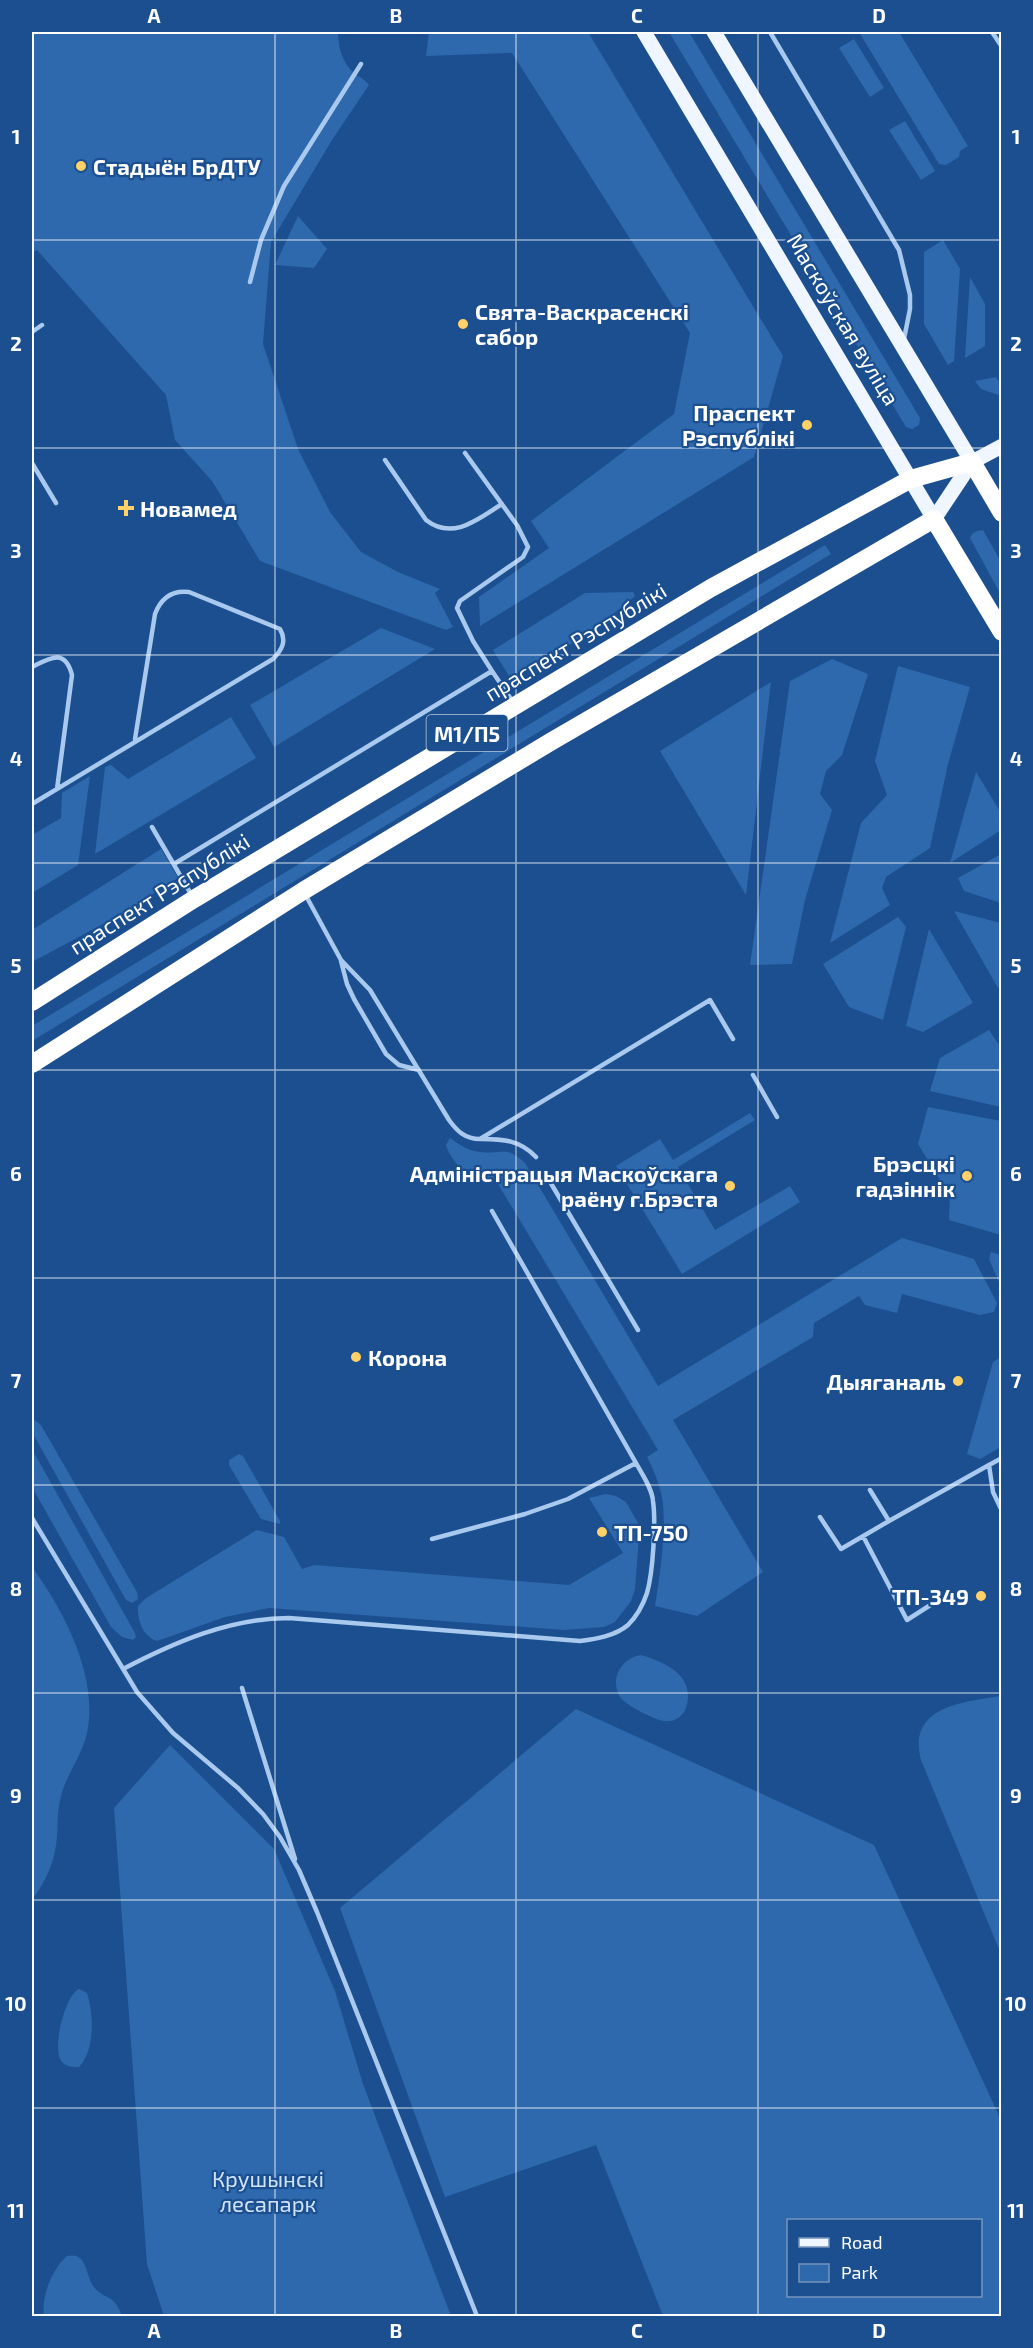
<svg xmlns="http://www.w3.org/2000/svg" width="1033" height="2348" viewBox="0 0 1033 2348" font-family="'Exo 2',sans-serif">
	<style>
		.green { fill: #2e69ad; fill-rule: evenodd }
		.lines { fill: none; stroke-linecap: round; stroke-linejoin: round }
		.lane { stroke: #a9c9ee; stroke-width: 4.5 }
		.primary { stroke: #f0f6ff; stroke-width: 15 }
		.highway { stroke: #fff; stroke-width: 18 }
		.grid { fill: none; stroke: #fff; stroke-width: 1.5; stroke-opacity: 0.55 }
		.poi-dot { fill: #ffd166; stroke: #1b4f8f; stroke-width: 2 }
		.labels { text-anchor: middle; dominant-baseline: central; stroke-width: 4.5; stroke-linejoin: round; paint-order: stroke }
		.shield { fill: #1b4f8f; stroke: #bbcadd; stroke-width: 1.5 }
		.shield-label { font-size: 21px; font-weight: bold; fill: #fff }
		.poi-label { font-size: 22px; font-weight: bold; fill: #fff; stroke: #1b4f8f; text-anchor: start }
		.street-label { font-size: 22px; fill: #fff; stroke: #1b4f8f }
		.park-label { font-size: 22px; fill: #cfe3fa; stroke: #1b4f8f }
		.neatline { fill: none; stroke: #fff; stroke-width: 2 }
		.grid-label { font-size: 20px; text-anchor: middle; font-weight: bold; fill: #fff }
	</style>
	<rect width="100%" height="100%" fill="#1b4f8f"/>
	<path class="green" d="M 32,32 L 338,32 C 338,46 342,63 354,73 C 359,77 365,79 369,85 L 332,140 L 271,242 L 263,344 L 298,449 L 330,512 L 361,552 L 398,572 L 440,589 L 435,593 L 453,627 L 446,630 L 260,561 L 212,481 L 175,440 L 166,395 L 37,250 L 32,253 Z
		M 429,32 L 588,32 L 783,356 L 754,457 L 480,626 L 479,597 L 549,548 L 531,521 L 674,414 L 690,333 L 512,53 L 426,56 Z
		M 669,32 L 689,32 L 920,418 L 919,425 L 912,429 L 906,427 Z
		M 859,32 L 899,32 L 968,146 L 960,151 L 959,157 L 946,165 L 939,164 Z
		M 854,39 L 884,88 L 870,97 L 839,48 Z
		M 905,121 L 935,171 L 921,180 L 889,130 Z
		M 298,216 L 327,249 L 314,268 L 275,265 Z
		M 943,240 L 960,269 L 954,361 L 948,365 L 924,324 L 924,252 Z
		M 970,277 L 985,304 L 985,346 L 965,358 Z
		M 996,377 L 1001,385 L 1001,396 L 981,389 L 975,381 Z
		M 983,530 L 1001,562 L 1001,595 L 970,538 C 972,532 976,531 983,530 Z
		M 825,545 L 831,554 L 32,1041 L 32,1026 Z
		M 633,592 L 635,596 L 595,629 L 520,676 L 509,676 L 493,650 L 585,593 Z
		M 381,628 L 435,649 L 274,747 L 250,705 Z
		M 832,659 L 868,674 L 842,755 L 826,771 L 820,794 L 832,810 L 805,900 L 792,964 L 750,965 L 790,681 Z
		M 898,666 L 970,687 L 948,764 L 930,848 L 886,877 L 882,888 L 890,905 L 830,943 L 861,823 L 887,795 L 875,761 Z
		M 771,682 L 746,895 L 660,751 Z
		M 231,717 L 256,758 L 95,854 L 105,767 L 111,765 L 128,779 Z
		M 976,772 L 1001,813 L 1001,830 L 950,863 Z
		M 90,776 L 78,865 L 32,893 L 32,835 L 61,818 L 62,793 Z
		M 161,849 L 178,878 L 120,915 L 32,962 L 32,930 Z
		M 1001,854 L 1001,903 L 964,891 L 958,878 Z
		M 954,911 L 1001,923 L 1001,986 L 998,988 Z
		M 898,917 L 906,927 L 883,1020 L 849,1007 L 823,964 Z
		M 929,929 L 973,1003 L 923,1032 L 906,1026 Z
		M 989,1030 L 1001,1048 L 1001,1107 L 930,1091 L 940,1058 Z
		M 928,1107 L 1001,1121 L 1001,1235 L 949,1220 L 950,1196 L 918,1144 Z
		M 750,1113 L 755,1120 L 678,1167 L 715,1230 L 790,1186 L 800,1202 L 682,1274 L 616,1166 L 660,1139 L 673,1160 Z
		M 450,1138 C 460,1145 468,1151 481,1152 C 503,1155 505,1144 525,1163 L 658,1386 L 902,1238 L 974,1259 L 997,1303 L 994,1312 L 980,1315 L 902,1294 L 897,1313 L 865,1305 L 859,1296 L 814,1323 L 813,1337 L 673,1420 L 763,1572 L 697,1616 L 655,1606 C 660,1577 668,1520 661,1493 C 658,1480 653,1469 647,1457 L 658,1450 L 495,1179 C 492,1180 489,1181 486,1181 C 469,1182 450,1159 446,1145 Z
		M 991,1252 L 1001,1255 L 1001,1287 L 989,1259 Z
		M 1001,1357 L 1001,1447 L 980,1459 L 967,1454 L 993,1362 Z
		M 32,1418 L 41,1425 L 137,1592 L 138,1599 L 132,1603 L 126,1600 L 32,1432 Z
		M 32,1449 L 135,1633 L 136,1637 L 133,1640 L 122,1637 L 111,1627 L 32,1487 Z
		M 239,1454 L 243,1456 L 280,1521 L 280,1524 L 261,1519 L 229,1465 L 229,1460 Z
		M 606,1494 L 616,1496 L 626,1502 L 638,1523 L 639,1537 L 635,1589 L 631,1601 L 615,1622 L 604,1627 L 564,1630 L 269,1608 L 225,1617 L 157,1641 C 143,1637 137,1620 138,1606 L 146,1598 L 257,1530 L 284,1537 L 302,1569 L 314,1565 L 569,1585 L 623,1553 L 589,1498 Z
		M 32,1567 C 64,1610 99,1678 87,1733 C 82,1757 64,1777 60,1801 C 57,1813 58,1825 57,1837 C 55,1862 46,1881 32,1900 Z
		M 641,1655 C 655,1659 676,1667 684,1681 C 693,1696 687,1724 664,1721 C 655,1720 625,1705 620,1697 C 609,1678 622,1658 641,1655 Z
		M 1001,1696 L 1002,1696 L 1001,1954 L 921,1760 C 907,1707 962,1702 1001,1696 Z
		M 576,1709 L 874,1845 L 1001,2120 L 1001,2316 L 663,2316 L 596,2145 L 445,2197 L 340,1908 ZM 788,2220 L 980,2220 L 980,2296 L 788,2296 Z
		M 170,1745 L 274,1849 L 335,1991 L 363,2084 L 451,2316 L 164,2316 L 147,2264 L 114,1808 Z
		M 79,1989 L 87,1993 C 94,2014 95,2051 79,2067 C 72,2067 67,2067 62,2062 C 51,2050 65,1995 79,1989 Z
		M 67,2256 C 73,2255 77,2255 81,2259 C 87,2266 88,2278 93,2286 C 105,2301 114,2293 122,2316 L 44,2316 C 41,2297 52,2269 67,2256 Z"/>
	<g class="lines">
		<path class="lane" d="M 770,32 L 899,250 L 910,295 L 910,309 L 904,339
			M 992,32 L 1002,47
			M 250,282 L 261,240 L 284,186 L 361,64
			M 32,332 L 42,325
			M 465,453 L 517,525 L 528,547 L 523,557 L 460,601 L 457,608 L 473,641 L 492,671
			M 385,460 L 426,520 C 453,541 478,519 502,504
			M 32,463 L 56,503
			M 32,667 C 50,658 65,648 72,675 L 57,789
			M 32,804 L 273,659 C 282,650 287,641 280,629 L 189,592 C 172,590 161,598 155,614 L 135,739
			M 152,827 L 191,894
			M 174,864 L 492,671 L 513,702
			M 305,894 L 341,960 L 370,990 L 449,1120 C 457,1131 465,1139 480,1139 L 710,1000 L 733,1039
			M 341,961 L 347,984 L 354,999 L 386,1054 L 399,1065 L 419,1070
			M 753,1075 L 777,1117
			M 481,1139 C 503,1139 520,1140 536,1157
			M 546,1175 L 638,1330
			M 1002,1458 L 989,1465 L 993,1492 L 1002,1511
			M 870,1490 L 889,1521 L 989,1465
			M 820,1517 L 841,1549 L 889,1521
			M 32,1518 L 137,1692 L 173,1733 L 238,1788 L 263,1814 L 280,1837 L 299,1870 L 317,1912 L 477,2316
			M 863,1536 L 907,1620 L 932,1604
			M 432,1539 L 525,1514 L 568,1499 L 636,1463
			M 123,1669 C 175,1642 230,1618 289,1618 L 580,1641 C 596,1639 615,1636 628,1625 C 636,1617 643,1605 647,1593 C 653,1572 656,1523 653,1501 C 652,1488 642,1474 636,1463 L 492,1211
			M 242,1688 L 295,1859"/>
		<path class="primary" d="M 644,32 L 934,519 L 972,462 L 1002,446
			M 714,32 L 972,462"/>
		<path class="highway" d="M 32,1002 L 194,899 L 711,588 L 911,479 L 972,462 L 1002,513
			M 32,1064 L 303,891 L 552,741 L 934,519 L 1002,632"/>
	</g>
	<path class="grid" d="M 275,32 L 275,2316M 516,32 L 516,2316M 758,32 L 758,2316M 32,240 L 1002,240M 32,448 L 1002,448M 32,655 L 1002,655M 32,863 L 1002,863M 32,1070 L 1002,1070M 32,1278 L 1002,1278M 32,1485 L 1002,1485M 32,1693 L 1002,1693M 32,1900 L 1002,1900M 32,2108 L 1002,2108"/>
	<g class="poi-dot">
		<circle cx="81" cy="166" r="6"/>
		<circle cx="463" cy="324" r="6"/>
		<circle cx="807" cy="425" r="6"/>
		<path d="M123 499h6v6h6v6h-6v6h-6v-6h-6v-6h6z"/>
		<circle cx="967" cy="1176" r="6"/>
		<circle cx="730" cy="1186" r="6"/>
		<circle cx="356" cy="1357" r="6"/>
		<circle cx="958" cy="1381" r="6"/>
		<circle cx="602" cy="1532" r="6"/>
		<circle cx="981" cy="1596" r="6"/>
	</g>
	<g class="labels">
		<rect class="shield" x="426.5" y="715" width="81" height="36" rx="4.5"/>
		<g class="shield-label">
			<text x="467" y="733">М1/П5</text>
		</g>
		<g class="poi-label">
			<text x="93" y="166">Стадыён БрДТУ</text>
			<text x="475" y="311">Свята-Васкрасенскі<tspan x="475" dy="25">сабор</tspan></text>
			<text x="795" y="412" text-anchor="end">Праспект<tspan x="795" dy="25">Рэспублікі</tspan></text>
			<text x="140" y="508">Новамед</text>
			<text x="955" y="1163" text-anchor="end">Брэсцкі<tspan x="955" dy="25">гадзіннік</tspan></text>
			<text x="718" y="1173" text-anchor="end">Адміністрацыя Маскоўскага<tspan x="718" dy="25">раёну г.Брэста</tspan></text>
			<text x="368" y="1357">Корона</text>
			<text x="946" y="1381" text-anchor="end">Дыяганаль</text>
			<text x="614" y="1532">ТП-750</text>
			<text x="969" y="1596" text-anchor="end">ТП-349</text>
		</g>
		<g class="street-label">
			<text transform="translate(844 319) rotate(59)">Маскоўская вуліца</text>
			<text transform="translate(575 641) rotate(-31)">праспект Рэспублікі</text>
			<text transform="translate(159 893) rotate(-32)">праспект Рэспублікі</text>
		</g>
		<g class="park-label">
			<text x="268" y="2178">Крушынскі<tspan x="268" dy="25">лесапарк</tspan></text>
		</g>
	</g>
	<rect width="1033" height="2348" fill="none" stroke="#1b4f8f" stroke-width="66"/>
	<rect x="787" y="2219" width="195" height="78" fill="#1b4f8f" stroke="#7695bc" stroke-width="1.5"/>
	<rect x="799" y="2238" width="30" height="9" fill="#f0f6ff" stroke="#7695bc" stroke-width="1.5"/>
	<text x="841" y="2249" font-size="18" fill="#ffffff">Road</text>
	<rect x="799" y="2264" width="30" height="18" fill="#2e69ad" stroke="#7695bc" stroke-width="1.5"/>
	<text x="841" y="2279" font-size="18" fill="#ffffff">Park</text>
	<rect x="33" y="33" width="967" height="2282" class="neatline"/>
	<g class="grid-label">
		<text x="154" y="23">A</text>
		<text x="396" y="23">B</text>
		<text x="637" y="23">C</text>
		<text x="879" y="23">D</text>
		<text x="16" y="144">1</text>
		<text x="1016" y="144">1</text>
		<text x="16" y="351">2</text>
		<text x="1016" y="351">2</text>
		<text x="16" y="558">3</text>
		<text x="1016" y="558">3</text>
		<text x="16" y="766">4</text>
		<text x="1016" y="766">4</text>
		<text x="16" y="973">5</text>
		<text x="1016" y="973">5</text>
		<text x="16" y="1181">6</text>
		<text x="1016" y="1181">6</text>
		<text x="16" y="1388">7</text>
		<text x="1016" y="1388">7</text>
		<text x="16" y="1596">8</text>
		<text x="1016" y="1596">8</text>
		<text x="16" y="1803">9</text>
		<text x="1016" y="1803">9</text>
		<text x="16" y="2011">10</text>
		<text x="1016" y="2011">10</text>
		<text x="16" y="2218">11</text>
		<text x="1016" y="2218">11</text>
		<text x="154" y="2338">A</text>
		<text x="396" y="2338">B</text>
		<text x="637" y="2338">C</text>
		<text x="879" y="2338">D</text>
	</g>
</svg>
